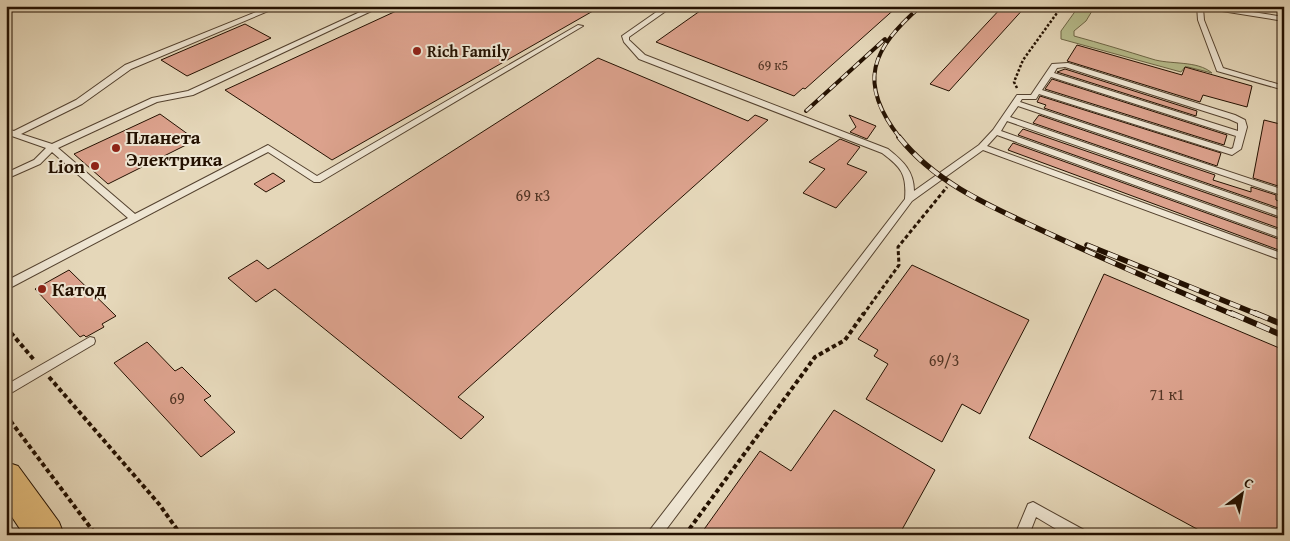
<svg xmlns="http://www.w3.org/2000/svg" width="1290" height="541" viewBox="0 0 1290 541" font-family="'Gentium Book Plus',serif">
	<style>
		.green { fill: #b7bd8d; stroke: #6e6747 }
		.building { fill: #dca28d; stroke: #241101 }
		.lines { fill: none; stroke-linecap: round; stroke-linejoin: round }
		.lane-casing { stroke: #54422f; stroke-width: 2 }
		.highway-casing { stroke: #241101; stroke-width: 2 }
		.path-far2 { stroke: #241101; stroke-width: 2.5; stroke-dasharray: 2.5 2; stroke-linecap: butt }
		.path-far1 { stroke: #241101; stroke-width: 3; stroke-dasharray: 4 2.5; stroke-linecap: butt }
		.path { stroke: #241101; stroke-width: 4; stroke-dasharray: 4.5 3; stroke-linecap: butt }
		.lane { fill: #eee5d2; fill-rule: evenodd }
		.highway { fill: #e2bc7c; fill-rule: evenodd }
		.rail-far2-casing { stroke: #241101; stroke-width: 4 }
		.rail-far1-casing { stroke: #241101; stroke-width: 5.5 }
		.rail-casing { stroke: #241101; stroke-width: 6 }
		.rail-far2 { stroke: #eee5d2; stroke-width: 2.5; stroke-dasharray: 8; stroke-linecap: butt }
		.rail-far1 { stroke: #eee5d2; stroke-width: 4; stroke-dasharray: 11; stroke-linecap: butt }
		.rail { stroke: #eee5d2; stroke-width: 4.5; stroke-dasharray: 14; stroke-linecap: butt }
		.poi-dot { fill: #8f2418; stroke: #eee5d2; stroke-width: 2 }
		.labels { text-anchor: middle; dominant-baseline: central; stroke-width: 4; stroke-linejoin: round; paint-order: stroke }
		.far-number-label { font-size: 14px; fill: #523524 }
		.far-poi-label { font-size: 16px; font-weight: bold; fill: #241101; stroke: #eee5d2; text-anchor: start }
		.number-label { font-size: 16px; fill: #523524 }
		.poi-label { font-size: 19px; font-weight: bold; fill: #241101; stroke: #eee5d2; text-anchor: start }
	</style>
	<rect width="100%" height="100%" fill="#e5d7b9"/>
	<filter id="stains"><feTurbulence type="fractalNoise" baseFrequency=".004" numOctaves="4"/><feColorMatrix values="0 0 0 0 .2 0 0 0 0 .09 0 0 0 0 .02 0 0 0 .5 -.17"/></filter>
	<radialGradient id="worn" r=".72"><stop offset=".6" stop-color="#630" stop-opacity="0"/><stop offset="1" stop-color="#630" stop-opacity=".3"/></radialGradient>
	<path class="green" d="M 1079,6 L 1095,6 L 1086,21 L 1074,31 L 1074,36 C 1100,43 1126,51 1152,59 C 1170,65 1197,60 1212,73 L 1188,67 L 1185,67 L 1181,72 L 1061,39 L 1061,31 Z"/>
	<path class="building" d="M 407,6 L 580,6 L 593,11 L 332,160 L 225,90 Z
		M 707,6 L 898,6 L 805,89 L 803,88 L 794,96 L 656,42 Z
		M 1003,6 L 1026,6 L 949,91 L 930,84 Z
		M 245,24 L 271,38 L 187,76 L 161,60 Z
		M 1077,45 L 1182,75 L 1185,67 L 1252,86 L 1247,107 L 1203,95 L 1200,102 L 1067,61 Z
		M 598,58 L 748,121 L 755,115 L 768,120 L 458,397 L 484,417 L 461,439 L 275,289 L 256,302 L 228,278 L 257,260 L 268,269 Z
		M 1065,69 L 1197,111 L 1196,116 L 1057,72 Z
		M 1052,79 L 1227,135 L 1224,145 L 1045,89 Z
		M 1040,96 L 1221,153 L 1217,166 L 1044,108 L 1046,105 L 1037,102 Z
		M 160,114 L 196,140 L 108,184 L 74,154 Z
		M 849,115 L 876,126 L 867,139 L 850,132 L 856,127 Z
		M 1039,115 L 1215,175 L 1213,180 L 1251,192 L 1251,187 L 1276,195 L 1276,200 L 1284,203 L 1284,210 L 1033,123 Z
		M 1264,120 L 1284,125 L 1284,145 L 1278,186 L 1253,178 Z
		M 1023,129 L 1284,220 L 1284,230 L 1018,135 Z
		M 840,139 L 860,147 L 847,164 L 867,172 L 836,208 L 803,193 L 825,169 L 809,162 Z
		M 1013,143 L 1284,241 L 1284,252 L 1008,150 Z
		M 273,173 L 285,181 L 266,192 L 254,184 Z
		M 912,265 L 1029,320 L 980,414 L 962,404 L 942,442 L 866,399 L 888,364 L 874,356 L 878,350 L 858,339 Z
		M 69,270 L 116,316 L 102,324 L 104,327 L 86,337 L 84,335 L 80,337 L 35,289 Z
		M 1104,274 L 1284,350 L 1284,535 L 1208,535 L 1029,438 Z
		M 147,342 L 175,371 L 182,367 L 211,396 L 204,400 L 235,432 L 201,457 L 114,363 Z
		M 834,410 L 935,470 L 899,535 L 700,535 L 760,451 L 791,471 Z"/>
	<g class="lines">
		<defs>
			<path id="lane" d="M 271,6 L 280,6 L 131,69 L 82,104 L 21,134 L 52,144 L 152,98 L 188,91 L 373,6 L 382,6 L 193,95 L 157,102 L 58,148 L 135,214 L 268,145 L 317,176 L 578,25 L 583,26 L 320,182 L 314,182 L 268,152 L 6,290 L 6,281 L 128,218 L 52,152 L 40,164 L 6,179 L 6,173 L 34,160 L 46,148 L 6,134 L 6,129 L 14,131 L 76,100 L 125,65 Z
				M 665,6 L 673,6 L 629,37 L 629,40 L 645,55 L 888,149 C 903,161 914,171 914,191 L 979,145 L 993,130 L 1017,95 L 1031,95 L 1052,64 L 1068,63 L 1235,115 L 1245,120 L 1247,127 L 1241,149 L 1232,155 L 1039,94 L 1036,99 L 1022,99 L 1020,102 L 1284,190 L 1284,196 L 1018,106 L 1010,117 L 1284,212 L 1284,218 L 1007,121 L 1001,131 L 1284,232 L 1284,239 L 997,135 L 987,146 L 1284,254 L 1284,261 L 983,150 L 912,201 L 662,535 L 646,535 L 905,199 C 907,174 901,167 882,153 L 639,59 L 624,42 L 622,36 ZM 1065,67 L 1229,119 L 1238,123 L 1238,131 L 1054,73 L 1057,68 ZM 1051,77 L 1236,136 L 1233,148 L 1231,149 L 1042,90 Z
				M 1197,6 L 1214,6 L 1284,17 L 1284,21 L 1203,8 L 1204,20 L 1223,68 L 1284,86 L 1284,90 L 1217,71 L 1198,20 Z
				M 90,337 L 94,338 L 95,341 L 94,344 L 6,396 L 6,385 Z
				M 1033,502 L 1084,530 L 1086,535 L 1066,535 L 1036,517 L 1029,535 L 1015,535 L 1028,504 Z"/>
			<path id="highway" d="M 6,462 L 18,466 L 59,522 L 64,535 L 24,535 L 6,508 Z"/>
		</defs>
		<use href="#lane" class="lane-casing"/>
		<use href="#highway" class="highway-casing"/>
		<path class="path-far2" d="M 1017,88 L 1014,82 L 1023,60 L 1062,6"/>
		<path class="path-far1" d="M 863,315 L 899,265 L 898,247 L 947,187"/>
		<path class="path" d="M 6,327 L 35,361
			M 49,377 L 159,504 L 181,535
			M 6,415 L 96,535
			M 685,535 L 815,357 L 845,340 L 864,313"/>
		<use href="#lane" class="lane"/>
		<use href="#highway" class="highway"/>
		<defs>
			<path id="rail-far2" d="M 806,111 L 885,39
				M 900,138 C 856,82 872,49 921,6"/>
			<path id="rail-far1" d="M 899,137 C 938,186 997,209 1052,235 C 1112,263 1173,289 1234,315
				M 1087,245 L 1259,315"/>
			<path id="rail" d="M 1231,313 L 1284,336
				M 1255,313 L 1284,325"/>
		</defs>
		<use href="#rail-far2" class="rail-far2-casing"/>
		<use href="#rail-far1" class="rail-far1-casing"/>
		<use href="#rail" class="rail-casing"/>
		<use href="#rail-far2" class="rail-far2"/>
		<use href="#rail-far1" class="rail-far1"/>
		<use href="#rail" class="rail"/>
	</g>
	<g class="poi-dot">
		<circle cx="417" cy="51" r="5"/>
		<circle cx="116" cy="148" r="5"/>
		<circle cx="95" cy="166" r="5"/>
		<circle cx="42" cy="289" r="5"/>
	</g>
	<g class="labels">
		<g class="far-number-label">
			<text x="773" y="65">69 к5</text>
		</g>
		<g class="far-poi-label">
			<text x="427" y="51">Rich Family</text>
		</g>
		<g class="number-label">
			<text x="533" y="195">69 к3</text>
			<text x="944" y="360">69/3</text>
			<text x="1167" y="394">71 к1</text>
			<text x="177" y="398">69</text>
		</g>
		<g class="poi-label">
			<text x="126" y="137">Планета<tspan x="126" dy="22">Электрика</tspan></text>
			<text x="85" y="166" text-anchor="end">Lion</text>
			<text x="52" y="289">Катод</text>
		</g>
	</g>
	<rect width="1290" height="541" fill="none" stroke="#e5d7b9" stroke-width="25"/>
	<rect x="8" y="8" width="1275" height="526" fill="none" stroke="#241101" stroke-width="2.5"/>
	<rect x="12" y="12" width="1265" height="516" fill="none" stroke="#241101"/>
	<g transform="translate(1242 494) rotate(32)" stroke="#eee5d2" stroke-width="4" paint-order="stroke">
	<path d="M0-4L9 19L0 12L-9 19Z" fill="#241101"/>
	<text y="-8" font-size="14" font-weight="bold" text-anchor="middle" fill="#241101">С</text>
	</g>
	<rect width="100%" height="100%" filter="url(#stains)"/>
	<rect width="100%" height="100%" fill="url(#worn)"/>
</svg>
